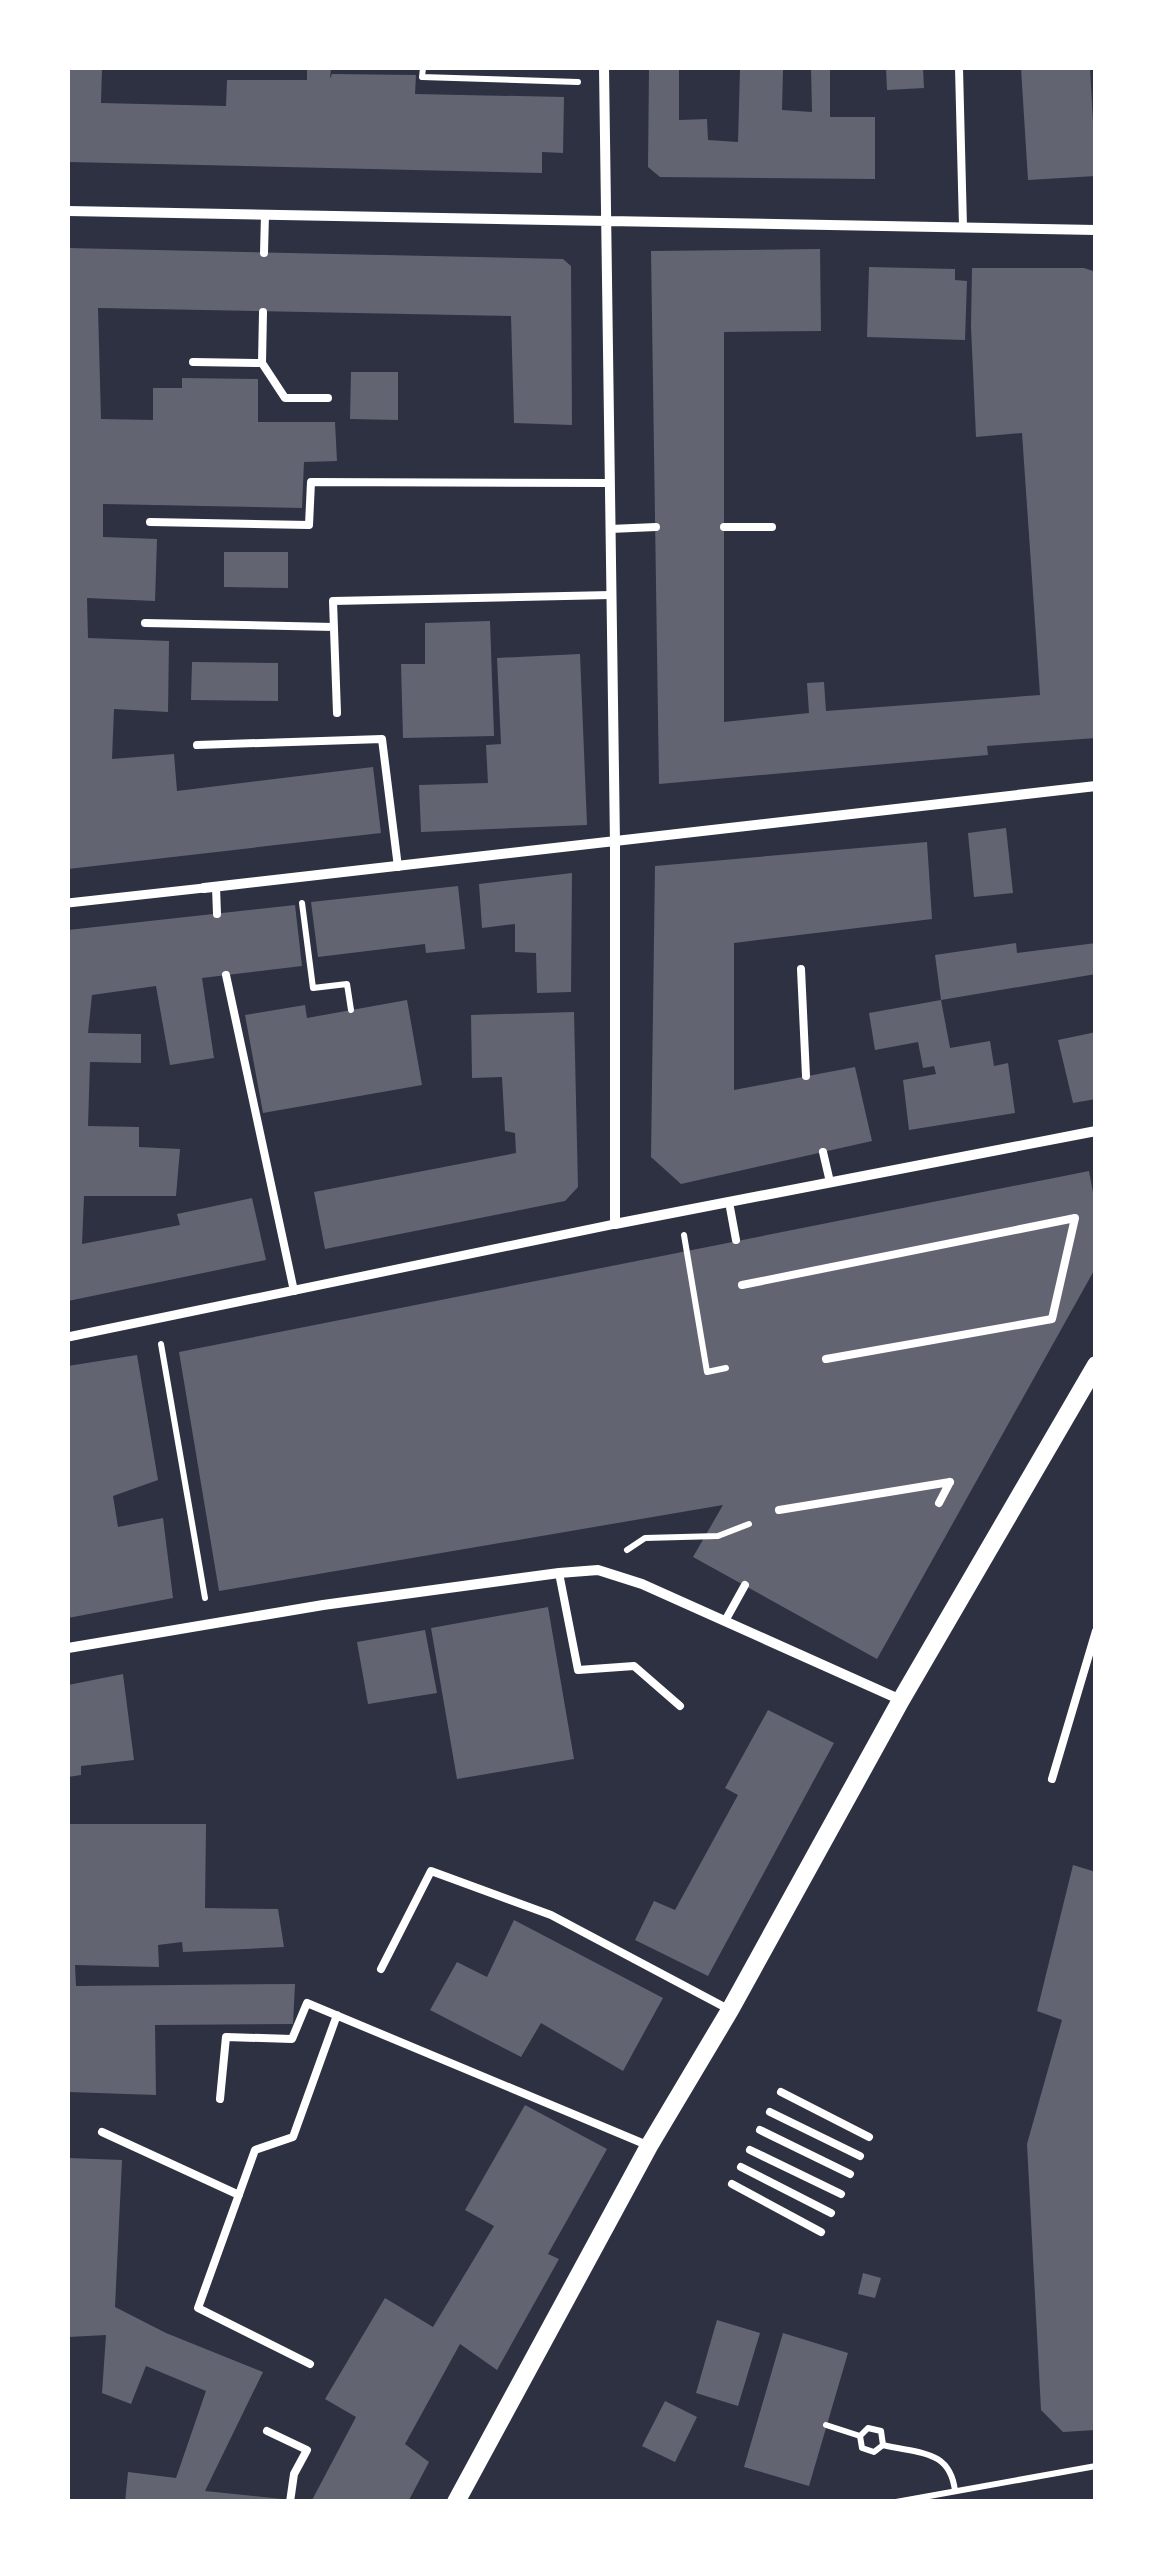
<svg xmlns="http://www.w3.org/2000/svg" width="1163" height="2569" viewBox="0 0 1163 2569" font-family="'Asap Condensed',sans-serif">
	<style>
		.building { fill: #626471 }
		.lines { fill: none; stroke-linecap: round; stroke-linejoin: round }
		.path { stroke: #fff; stroke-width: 6 }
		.service { stroke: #fff; stroke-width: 8 }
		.pedestrian { stroke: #fff; stroke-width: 9 }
		.minor { stroke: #fff; stroke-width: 10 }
		.tertiary { stroke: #fff; stroke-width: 18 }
	</style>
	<rect width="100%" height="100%" fill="#2d3142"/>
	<path class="building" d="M 68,68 L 102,68 L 101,103 L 226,106 L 227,80 L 307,80 L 307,68 L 331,68 L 330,79 L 332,74 L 416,75 L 415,94 L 564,97 L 563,153 L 542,152 L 542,173 L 68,162 Z
		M 649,68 L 679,68 L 679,120 L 707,119 L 708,140 L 738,142 L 740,69 L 783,70 L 782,110 L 812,112 L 811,68 L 830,68 L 830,117 L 875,117 L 875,179 L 660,177 L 648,167 Z
		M 886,68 L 923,68 L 924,88 L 887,90 Z
		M 1021,68 L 1090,68 L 1096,176 L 1028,180 Z
		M 68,248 L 563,259 L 571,266 L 572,425 L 514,423 L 511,316 L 98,308 L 101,419 L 153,420 L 153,388 L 182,388 L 182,378 L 258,379 L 258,422 L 335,422 L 337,461 L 304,462 L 302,508 L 103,504 L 103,537 L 157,539 L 155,601 L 87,598 L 88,638 L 169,641 L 168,712 L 114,709 L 112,759 L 174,754 L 177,791 L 373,767 L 381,833 L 68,869 Z
		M 820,249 L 821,331 L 724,332 L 724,722 L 809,713 L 807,683 L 824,682 L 826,711 L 1040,695 L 1022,433 L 976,437 L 971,327 L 972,268 L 1084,268 L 1096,272 L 1096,738 L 987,746 L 988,755 L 659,784 L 651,251 Z
		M 869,267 L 955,269 L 955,280 L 967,281 L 965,340 L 867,337 Z
		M 351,372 L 398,372 L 398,420 L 350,419 Z
		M 224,552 L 288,552 L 288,588 L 224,587 Z
		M 490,621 L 494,736 L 403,738 L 401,664 L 425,664 L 425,623 Z
		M 580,654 L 587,825 L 421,832 L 419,785 L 488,783 L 486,745 L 501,744 L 497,658 Z
		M 192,662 L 278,663 L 278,701 L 191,700 Z
		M 1006,828 L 1013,893 L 974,897 L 968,833 Z
		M 927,842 L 932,919 L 734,943 L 734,1090 L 855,1067 L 872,1141 L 681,1184 L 651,1157 L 655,866 Z
		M 572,873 L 571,992 L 537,993 L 536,953 L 515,952 L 515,924 L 482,928 L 479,884 Z
		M 458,886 L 465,949 L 426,953 L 425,944 L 318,957 L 311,902 Z
		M 295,905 L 302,966 L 202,978 L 214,1058 L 170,1065 L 156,986 L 92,995 L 88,1033 L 141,1034 L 141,1063 L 90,1062 L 88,1126 L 139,1127 L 139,1147 L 180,1149 L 176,1196 L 84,1196 L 82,1244 L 180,1225 L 177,1214 L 252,1198 L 266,1260 L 68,1301 L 68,930 Z
		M 1016,943 L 1017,953 L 1096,943 L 1096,974 L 941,1000 L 935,955 Z
		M 407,1000 L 422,1085 L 263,1113 L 245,1015 L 305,1005 L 307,1018 Z
		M 941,1000 L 950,1048 L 990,1041 L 994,1066 L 1008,1063 L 1015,1113 L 909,1130 L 903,1080 L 936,1074 L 934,1066 L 923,1068 L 918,1042 L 875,1050 L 869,1013 Z
		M 574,1012 L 578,1187 L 565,1201 L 325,1249 L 314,1192 L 516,1153 L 515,1133 L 505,1131 L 502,1077 L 472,1078 L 471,1015 Z
		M 1096,1032 L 1096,1099 L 1073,1103 L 1058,1040 Z
		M 1089,1171 L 1096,1208 L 1096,1267 L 877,1659 L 693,1557 L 723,1505 L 219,1591 L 179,1352 Z
		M 137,1355 L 158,1480 L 113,1496 L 118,1527 L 163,1518 L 173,1598 L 68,1618 L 68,1366 Z
		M 548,1607 L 574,1759 L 457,1779 L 431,1628 Z
		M 425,1630 L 437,1693 L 368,1704 L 357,1642 Z
		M 123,1674 L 134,1760 L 81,1766 L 81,1775 L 68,1777 L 68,1685 Z
		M 768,1710 L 834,1743 L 708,1976 L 635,1940 L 654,1901 L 675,1910 L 738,1795 L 725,1788 Z
		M 68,1824 L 206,1824 L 205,1908 L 278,1909 L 284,1947 L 183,1952 L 182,1942 L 158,1945 L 159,1967 L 75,1965 L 76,1986 L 295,1984 L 293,2024 L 155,2025 L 156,2095 L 68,2092 Z
		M 1073,1865 L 1096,1872 L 1096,2430 L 1063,2432 L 1041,2410 L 1027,2144 L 1062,2020 L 1037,2011 Z
		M 514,1920 L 663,1998 L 623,2071 L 541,2023 L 521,2057 L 430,2010 L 457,1962 L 487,1977 Z
		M 525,2105 L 607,2149 L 548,2254 L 559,2259 L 497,2370 L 460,2344 L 405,2444 L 429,2462 L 408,2502 L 311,2502 L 356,2417 L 325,2399 L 385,2298 L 433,2327 L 494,2226 L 465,2210 Z
		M 68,2158 L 122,2160 L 115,2307 L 166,2333 L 263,2372 L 205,2491 L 282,2499 L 282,2502 L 125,2502 L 128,2472 L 176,2478 L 206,2391 L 146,2366 L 131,2404 L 102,2393 L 106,2335 L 68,2337 Z
		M 863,2273 L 881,2278 L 875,2298 L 858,2294 Z
		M 717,2320 L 760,2333 L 738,2406 L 696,2393 Z
		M 783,2333 L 848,2353 L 809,2486 L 744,2467 Z
		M 665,2401 L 697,2417 L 675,2462 L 642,2446 Z"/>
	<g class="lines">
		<path class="path" d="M 423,68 L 422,77 L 578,82
			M 302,903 L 313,988 L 347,984 L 351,1010
			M 684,1235 L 707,1372 L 726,1368
			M 161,1344 L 205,1598
			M 627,1550 L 645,1538 L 718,1536 L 749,1524
			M 826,2425 L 860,2436
			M 868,2428 L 881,2431 L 883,2445 L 874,2452 L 862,2448 L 860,2436 Z
			M 883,2445 C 919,2454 950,2449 955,2491
			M 896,2502 L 1096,2466"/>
		<path class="service" d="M 959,68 L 963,227
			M 264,253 L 265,214
			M 193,362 L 262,363 L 263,312
			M 262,363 L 285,398 L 328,398
			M 150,522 L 309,525 L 311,482 L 609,483
			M 724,527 L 772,527
			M 610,529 L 656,527
			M 145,623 L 334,627
			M 337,713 L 333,601 L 611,595
			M 197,745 L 382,739 L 398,867
			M 216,887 L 217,914
			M 801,969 L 806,1076
			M 226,975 L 294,1291
			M 823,1152 L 830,1182
			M 729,1202 L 736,1240
			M 742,1285 L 1075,1218 L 1052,1319 L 826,1359
			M 939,1503 L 950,1482
			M 779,1510 L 950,1482
			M 559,1573 L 578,1670 L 634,1666 L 680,1706
			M 725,1621 L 745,1585
			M 1052,1779 L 1096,1631
			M 381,1969 L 431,1871 L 551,1915 L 730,2010
			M 781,2092 L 869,2137
			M 220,2099 L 226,2037 L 292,2039 L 307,2003 L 647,2145
			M 770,2112 L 860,2156
			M 760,2130 L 850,2174
			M 102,2132 L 239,2195
			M 750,2150 L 841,2194
			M 741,2167 L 831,2213
			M 732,2184 L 821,2232
			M 310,2364 L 198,2308 L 255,2150 L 293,2137 L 337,2015
			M 267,2431 L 307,2450 L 294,2474 L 290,2502"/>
		<path class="pedestrian" d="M 68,903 L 204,888
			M 68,1337 L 615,1224"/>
		<path class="minor" d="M 604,68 L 615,843 L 615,1224 L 1096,1131
			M 68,211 L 1096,230
			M 204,888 L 1096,786
			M 68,1648 L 323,1605 L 559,1573 L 598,1570 L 642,1584 L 901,1700"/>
		<path class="tertiary" d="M 456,2502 L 649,2146 L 730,2010 L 901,1700 L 1096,1365"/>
	</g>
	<rect width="1163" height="2569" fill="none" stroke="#ffffff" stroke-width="140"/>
</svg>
